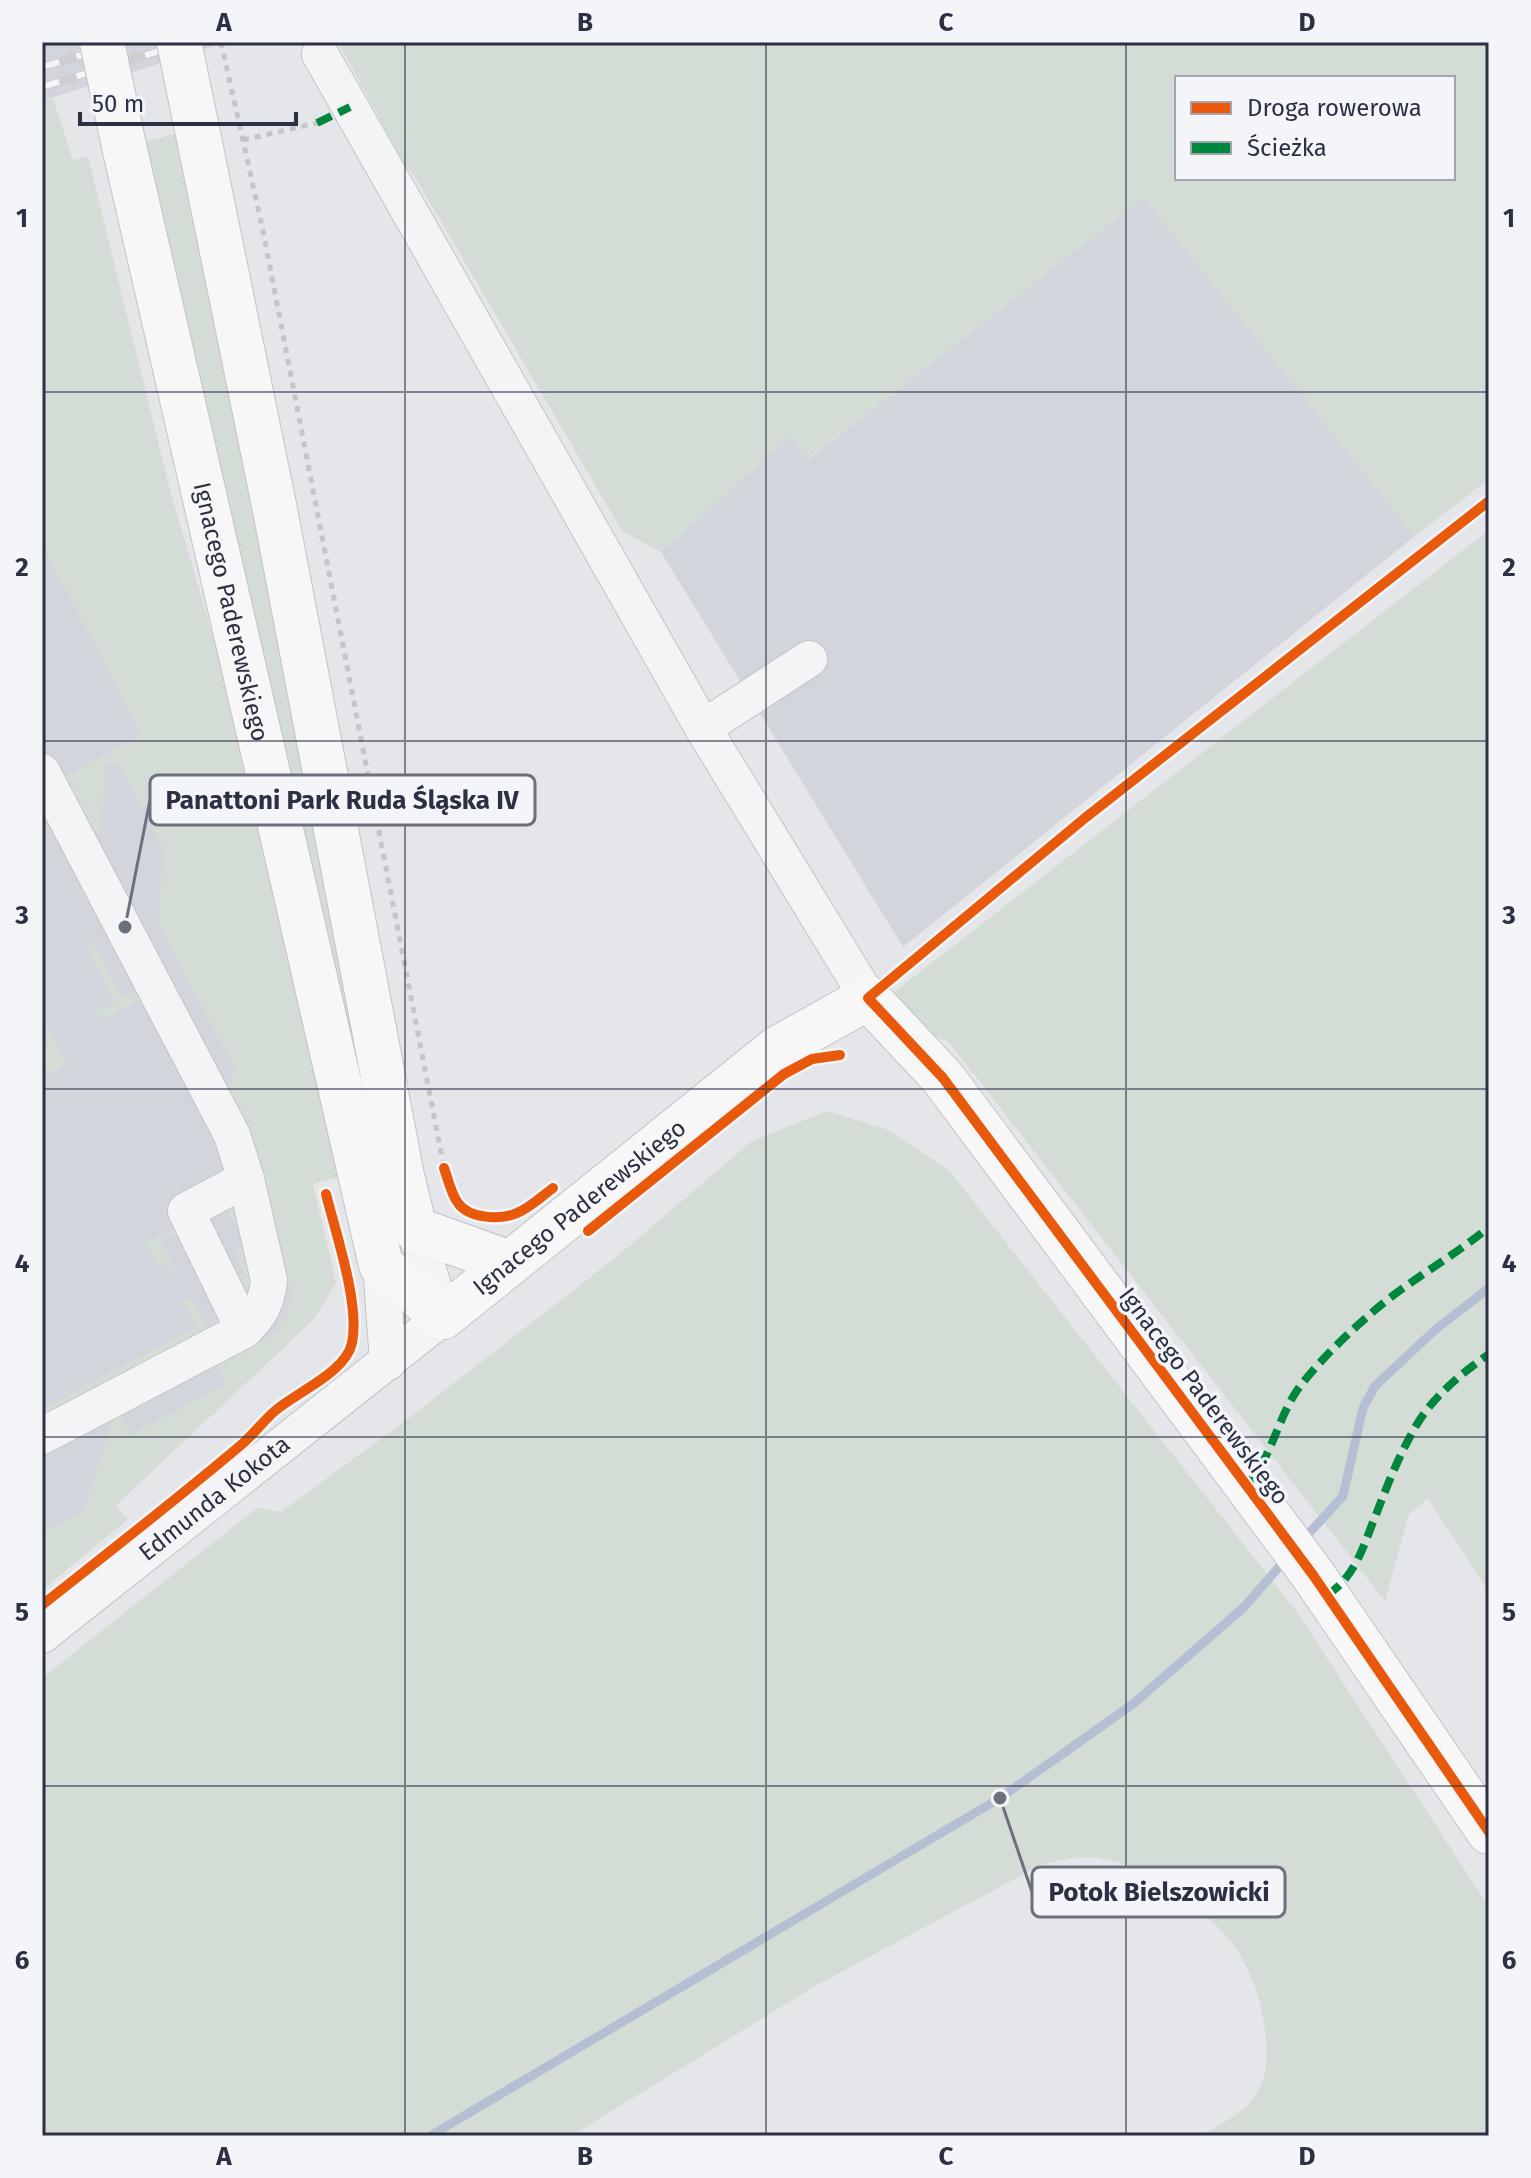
<svg xmlns="http://www.w3.org/2000/svg" width="1531" height="2178" viewBox="0 0 1531 2178" font-family="'Fira Sans',sans-serif">
	<style>
		.built { fill: #d3d5dc }
		.green { fill: #d4ddd5; fill-rule: evenodd }
		.lines { fill: none; stroke-linecap: round; stroke-linejoin: round }
		.stream { stroke: #b5bfd3; stroke-width: 9 }
		.minor-casing { stroke: #c3c4c7; stroke-width: 38 }
		.major-casing { stroke: #c2c3c7; stroke-width: 46 }
		.path { stroke: #c4c4c9; stroke-width: 5; stroke-dasharray: 6 6; stroke-linecap: butt }
		.minor { stroke: #f4f4f6; stroke-width: 36 }
		.major { stroke: #f7f7f8; stroke-width: 44 }
		.rail-casing { stroke: #ceced1; stroke-width: 9 }
		.rail { stroke: #f3f5f8; stroke-width: 6; stroke-dasharray: 18; stroke-linecap: butt }
		.major-bridge-casing { stroke: #c2c3c7; stroke-width: 46; stroke-linecap: butt }
		.major-bridge { stroke: #f7f7f8; stroke-width: 44 }
		.quiet { stroke: #00873e; stroke-width: 8; stroke-dasharray: 16 8; stroke-linecap: butt }
		.cycleway-casing { stroke: #f3f5f8; stroke-width: 15 }
		.cycleway { stroke: #e8590c; stroke-width: 10 }
		.grid { fill: none; stroke: #2b3043; stroke-width: 2; stroke-opacity: 0.55 }
		.labels { text-anchor: middle; dominant-baseline: central; stroke-width: 7; stroke-linejoin: round; paint-order: stroke }
		.street-label { font-size: 24px; fill: #2b3043; stroke: #f3f5f8 }
		.leader { fill: none; stroke: #6c707d; stroke-width: 3 }
		.callout-dot { fill: #6c707d; stroke: #f3f5f8; stroke-width: 3 }
		.callout { fill: #f3f5f8; stroke: #6c707d; stroke-width: 3 }
		.callout-label { font-size: 26px; text-anchor: middle; font-weight: bold; fill: #2b3043 }
		.neatline { fill: none; stroke: #2b3043; stroke-width: 3 }
		.grid-label { font-size: 26px; text-anchor: middle; font-weight: bold; fill: #2b3043 }
	</style>
	<rect width="100%" height="100%" fill="#e5e6e9"/>
	<path class="built" d="M 42,42 L 227,42 L 42,101 Z
		M 1144,197 L 1415,536 L 903,947 L 661,552 L 790,436 L 809,459 Z
		M 42,358 L 314,1319 L 115,1506 L 128,1519 L 42,1590 Z"/>
	<path class="green" d="M 338,42 L 1489,42 L 1489,479 L 1415,536 L 1144,198 L 808,459 L 790,436 L 661,552 L 622,531 L 415,177 L 404,164 ZM 1177,78 L 1453,78 L 1453,178 L 1177,178 Z
		M 53,98 L 73,160 L 88,157 L 170,490 L 217,650 L 343,1176 L 313,1184 L 336,1283 L 314,1319 L 115,1506 L 128,1519 L 42,1590 L 42,1533 L 83,1512 L 113,1421 L 120,1416 L 130,1435 L 226,1385 L 217,1366 L 261,1342 L 277,1330 L 287,1316 L 291,1299 L 289,1279 L 254,1138 L 229,1090 L 235,1069 L 159,924 L 163,846 L 121,766 L 105,765 L 101,829 L 98,833 L 93,832 L 64,777 L 142,735 L 42,544 L 42,101 Z
		M 186,130 L 385,1167 L 376,1169 L 170,271 L 146,142 Z
		M 1489,530 L 1489,1592 L 1428,1499 L 1409,1514 L 1385,1601 L 948,1041 L 871,1010 Z
		M 92,942 L 123,998 L 143,988 L 143,996 L 139,1000 L 107,1017 L 98,1016 L 95,1013 L 116,1002 L 86,946 Z
		M 45,1022 L 67,1064 L 48,1074 L 42,1062 L 42,1049 L 49,1045 L 42,1032 L 42,1024 Z
		M 827,1111 L 886,1129 L 949,1170 L 1297,1612 L 1489,1907 L 1489,2136 L 1201,2136 C 1218,2125 1244,2113 1255,2096 C 1267,2078 1268,2059 1266,2038 C 1258,1959 1222,1919 1155,1881 C 1142,1874 1126,1863 1111,1860 C 1085,1854 1064,1859 1039,1866 L 815,1986 L 571,2136 L 42,2136 L 42,1678 L 257,1508 L 281,1512 L 401,1424 L 615,1258 L 752,1141 Z
		M 229,1201 L 239,1206 C 246,1231 261,1269 245,1292 L 241,1289 L 236,1278 L 244,1273 L 234,1253 L 246,1246 L 227,1210 L 207,1220 L 205,1214 Z
		M 176,1228 L 180,1231 L 161,1242 L 176,1270 L 169,1274 L 163,1261 L 157,1264 L 146,1243 Z
		M 191,1298 L 206,1326 L 225,1316 L 226,1320 L 42,1421 L 42,1409 L 197,1327 L 184,1302 Z"/>
	<g class="lines">
		<path class="stream" d="M 1301,1542 L 1343,1496 L 1363,1408 L 1375,1386 L 1436,1329 L 1489,1288
			M 430,2136 L 1000,1798 L 1133,1704 L 1243,1608 L 1286,1559"/>
		<defs>
			<g id="minor">
				<path d="M 320,54 L 703,728 L 868,998"/>
				<path d="M 703,728 L 809,659"/>
				<path d="M 42,772 L 232,1135 L 246,1179 L 269,1280 C 267,1302 260,1315 244,1330 L 42,1436"/>
				<path d="M 381,1265 L 388,1362"/>
				<path d="M 244,1330 L 186,1211 L 246,1179"/>
				<path id="s1" d="M 42,1635 L 443,1317 L 415,1229"/>
			</g>
			<g id="major">
				<path d="M 196,124 L 275,510 L 402,1176 L 415,1229 L 510,1263"/>
				<path id="s2" d="M 124,146 L 381,1265 L 443,1317 L 778,1048 L 868,998 L 943,1078 L 1270,1517 L 1313,1575 L 1489,1832"/>
			</g>
		</defs>
		<use href="#minor" class="minor-casing"/>
		<use href="#major" class="major-casing"/>
		<path class="path" d="M 221,42 L 262,226 L 444,1168
			M 243,140 L 317,123"/>
		<use href="#minor" class="minor"/>
		<use href="#major" class="major"/>
		<defs>
			<path id="rail" d="M 42,67 L 125,42
				M 42,87 L 189,42"/>
		</defs>
		<use href="#rail" class="rail-casing"/>
		<use href="#rail" class="rail"/>
		<defs>
			<path id="major-bridge" d="M 102,42 L 124,146
				M 179,42 L 196,124"/>
		</defs>
		<use href="#major-bridge" class="major-bridge-casing"/>
		<use href="#major-bridge" class="major-bridge"/>
		<path class="quiet" d="M 317,123 L 350,107
			M 1246,1485 C 1271,1461 1277,1419 1298,1389 C 1319,1361 1348,1333 1375,1310 C 1410,1280 1453,1257 1489,1227
			M 1327,1595 C 1357,1576 1364,1543 1377,1512 C 1387,1486 1398,1458 1412,1433 C 1429,1400 1459,1375 1489,1354"/>
		<defs>
			<path id="cycleway" d="M 1489,501 L 1085,818 L 868,998 L 943,1078 L 1270,1517 L 1313,1575 L 1489,1832
				M 444,1168 C 448,1179 451,1194 458,1203 C 469,1219 501,1220 517,1213 C 530,1208 542,1196 553,1188
				M 588,1231 L 784,1074 L 812,1059 L 840,1055
				M 42,1605 C 109,1552 176,1500 241,1445 C 254,1434 263,1421 276,1410 C 297,1392 346,1372 352,1343 C 360,1304 336,1234 326,1194"/>
		</defs>
		<use href="#cycleway" class="cycleway-casing"/>
		<use href="#cycleway" class="cycleway"/>
	</g>
	<path class="grid" d="M 405,42 L 405,2136M 766,42 L 766,2136M 1126,42 L 1126,2136M 42,392 L 1489,392M 42,741 L 1489,741M 42,1089 L 1489,1089M 42,1437 L 1489,1437M 42,1786 L 1489,1786"/>
	<g class="labels">
		<g class="street-label">
			<text stroke="none"><textPath href="#s2" startOffset="478">Ignacego Paderewskiego</textPath></text>
			<text stroke="none"><textPath href="#s2" startOffset="1404">Ignacego Paderewskiego</textPath></text>
			<text transform="translate(1204 1396) rotate(53)">Ignacego Paderewskiego</text>
			<text stroke="none"><textPath href="#s1" startOffset="220">Edmunda Kokota</textPath></text>
		</g>
	</g>
	<path class="leader" d="M125 927L150 800M1000 1798L1032 1892"/>
	<g class="callout-dot">
		<circle cx="125" cy="927" r="8"/>
		<circle cx="1000" cy="1798" r="8"/>
	</g>
	<g class="callout">
		<rect x="150" y="775" width="385" height="50" rx="8"/>
		<rect x="1032" y="1867" width="253" height="50" rx="8"/>
	</g>
	<g class="callout-label">
		<text x="342" y="809">Panattoni Park Ruda Śląska IV</text>
		<text x="1159" y="1901">Potok Bielszowicki</text>
	</g>
	<rect width="1531" height="2178" fill="none" stroke="#f3f5f8" stroke-width="88"/>
	<rect x="1175" y="76" width="280" height="104" fill="#f3f5f8" stroke="#a3a6b0" stroke-width="2"/>
	<rect x="1191" y="102" width="40" height="12" fill="#e8590c" stroke="#a3a6b0" stroke-width="2"/>
	<text x="1247" y="116" font-size="24" fill="#2b3043">Droga rowerowa</text>
	<rect x="1191" y="142" width="40" height="12" fill="#00873e" stroke="#a3a6b0" stroke-width="2"/>
	<text x="1247" y="156" font-size="24" fill="#2b3043">Ścieżka</text>
	<path d="M80 112v12h216v-12" fill="none" stroke="#2b3043" stroke-width="4"/>
	<text x="92" y="112" font-size="24" fill="#2b3043" stroke="#f3f5f8" stroke-width="6" paint-order="stroke">50 m</text>
	<rect x="44" y="44" width="1443" height="2090" class="neatline"/>
	<g class="grid-label">
		<text x="224" y="31">A</text>
		<text x="585" y="31">B</text>
		<text x="946" y="31">C</text>
		<text x="1307" y="31">D</text>
		<text x="22" y="227">1</text>
		<text x="1509" y="227">1</text>
		<text x="22" y="576">2</text>
		<text x="1509" y="576">2</text>
		<text x="22" y="924">3</text>
		<text x="1509" y="924">3</text>
		<text x="22" y="1272">4</text>
		<text x="1509" y="1272">4</text>
		<text x="22" y="1621">5</text>
		<text x="1509" y="1621">5</text>
		<text x="22" y="1969">6</text>
		<text x="1509" y="1969">6</text>
		<text x="224" y="2165">A</text>
		<text x="585" y="2165">B</text>
		<text x="946" y="2165">C</text>
		<text x="1307" y="2165">D</text>
	</g>
</svg>
